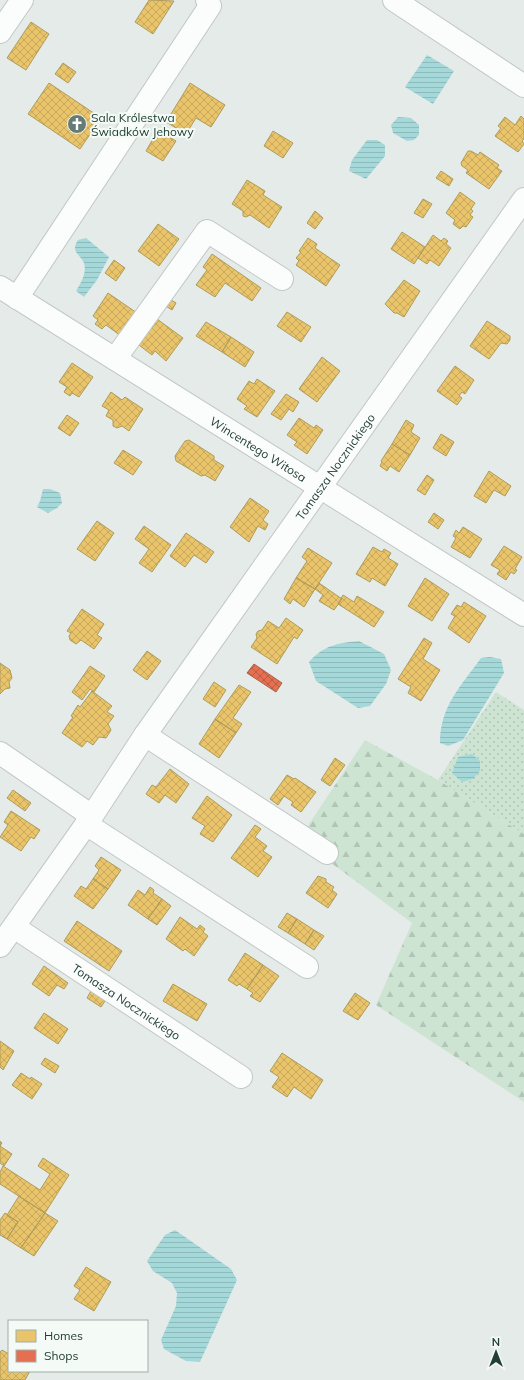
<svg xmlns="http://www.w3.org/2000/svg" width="524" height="1380" viewBox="0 0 524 1380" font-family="Mulish,sans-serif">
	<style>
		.grass { fill: url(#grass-dots) }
		.forest { fill: url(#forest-firs) }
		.water { fill: url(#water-rules) }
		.homes { fill: url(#homes-cross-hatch); stroke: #ad9c5a }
		.shops { fill: url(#shops-cross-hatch); stroke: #ac6149 }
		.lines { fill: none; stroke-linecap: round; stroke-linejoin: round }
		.minor-casing { stroke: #c2c8c5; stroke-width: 24 }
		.minor { stroke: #fbfcfc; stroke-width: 22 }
		.labels { text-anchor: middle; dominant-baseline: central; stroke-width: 4; stroke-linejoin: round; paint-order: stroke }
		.poi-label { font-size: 12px; fill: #223f35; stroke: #f4faf6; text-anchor: start }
		.street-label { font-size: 12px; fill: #223f35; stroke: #f4faf6 }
	</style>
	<defs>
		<pattern id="grass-dots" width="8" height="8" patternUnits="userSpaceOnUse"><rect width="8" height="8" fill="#cee4d3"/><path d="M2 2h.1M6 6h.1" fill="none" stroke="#b1c5b6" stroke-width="1.8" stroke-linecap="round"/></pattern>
		<pattern id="forest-firs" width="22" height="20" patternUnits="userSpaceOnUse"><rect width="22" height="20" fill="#cee4d3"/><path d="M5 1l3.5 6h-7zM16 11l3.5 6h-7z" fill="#b1c5b6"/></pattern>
		<pattern id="water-rules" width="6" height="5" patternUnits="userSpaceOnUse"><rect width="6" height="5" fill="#a5d8d9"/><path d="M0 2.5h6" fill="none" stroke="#8ebabb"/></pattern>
		<pattern id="homes-cross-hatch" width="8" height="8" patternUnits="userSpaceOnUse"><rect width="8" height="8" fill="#e9c46a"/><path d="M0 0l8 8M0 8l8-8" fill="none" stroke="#c8a95c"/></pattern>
		<pattern id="shops-cross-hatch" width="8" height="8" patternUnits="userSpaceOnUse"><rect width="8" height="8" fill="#e76f51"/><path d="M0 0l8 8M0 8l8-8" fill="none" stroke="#bb5d44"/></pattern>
	</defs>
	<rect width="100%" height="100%" fill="#e5ebe8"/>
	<path class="grass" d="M 496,692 L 524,710 L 524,834 L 438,780 Z"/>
	<path class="forest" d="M 365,740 L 438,780 L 524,834 L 524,1102 L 376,1005 L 412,923 L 299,839 Z"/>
	<path class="water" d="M 427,55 L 454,71 L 433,104 L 405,87 Z
		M 398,117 L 411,118 L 419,125 L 419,135 L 414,140 L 407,141 L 393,133 L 391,125 Z
		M 367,140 L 377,140 L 385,145 L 385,156 L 366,179 L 349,171 L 352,160 Z
		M 86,238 L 109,257 L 97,280 L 84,297 L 76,291 C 81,283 87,273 84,263 C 80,254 70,252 78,240 Z
		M 43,489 L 50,489 L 60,493 L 62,503 L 57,508 L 48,513 L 37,507 L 40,501 Z
		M 359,641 L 384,654 L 391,670 L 386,684 L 370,706 L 358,708 L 316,681 L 309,662 C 324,645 338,643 359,641 Z
		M 490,657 L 501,659 L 504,673 L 463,740 L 448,746 L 440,743 C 440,706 461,686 481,658 Z
		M 472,754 L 480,761 L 480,771 L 473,779 L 462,782 L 452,773 L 458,757 Z
		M 175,1230 L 231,1269 L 237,1280 L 200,1362 L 186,1361 L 164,1349 L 161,1340 L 176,1306 L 177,1293 L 172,1283 L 153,1271 L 147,1261 L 165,1235 Z"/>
	<path class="homes" d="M 149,0 L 174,1 L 153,34 L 135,22 Z
		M 31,22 L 49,34 L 26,70 L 7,58 Z
		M 63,63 L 76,72 L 68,83 L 55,74 Z
		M 49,83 L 101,118 L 80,149 L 28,114 Z
		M 190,83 L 225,105 L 211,127 L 196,118 L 186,134 L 166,122 Z
		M 521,116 L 524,119 L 524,139 L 522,141 L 524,144 L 518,152 L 495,136 L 501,128 L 498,126 L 505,117 L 515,125 Z
		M 158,130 L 176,141 L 163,161 L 146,151 Z
		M 273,131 L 293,143 L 283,158 L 264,146 Z
		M 468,151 L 471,151 L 478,155 L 480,152 L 499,165 L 497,168 L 502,171 L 489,189 L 466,173 L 468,170 L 462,166 L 461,163 Z
		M 441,171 L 453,179 L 449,186 L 436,178 Z
		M 247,180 L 265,191 L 263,195 L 282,207 L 269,228 L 250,215 L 246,217 L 243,216 L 243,211 L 232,204 Z
		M 460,192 L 475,203 L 471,209 L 473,211 L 470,215 L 473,217 L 466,227 L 463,226 L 460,229 L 453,224 L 455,220 L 446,213 Z
		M 423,199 L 432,204 L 423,218 L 414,213 Z
		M 315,211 L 323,218 L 315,229 L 307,223 Z
		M 158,224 L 179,239 L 159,266 L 138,251 Z
		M 402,232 L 425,247 L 414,264 L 391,249 Z
		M 433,235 L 441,241 L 444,238 L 448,241 L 446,244 L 451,248 L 439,266 L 430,260 L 427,264 L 418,258 Z
		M 308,238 L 317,244 L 315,248 L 340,265 L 326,286 L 296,265 L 299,261 L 296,258 L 301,252 L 299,251 Z
		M 212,254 L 261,288 L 252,301 L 225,283 L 215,297 L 196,285 L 207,270 L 203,267 Z
		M 114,260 L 125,268 L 116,281 L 105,273 Z
		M 404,280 L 420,291 L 404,317 L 397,313 L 394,313 L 385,304 Z
		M 108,293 L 137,313 L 121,336 L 106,325 L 102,329 L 95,324 L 98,320 L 93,316 Z
		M 166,297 L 176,303 L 172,310 L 161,303 Z
		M 287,312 L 311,327 L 301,342 L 277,326 Z
		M 157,319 L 183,338 L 166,361 L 155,351 L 152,355 L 139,345 Z
		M 487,321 L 510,336 L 510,340 L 507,344 L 501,343 L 489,359 L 470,346 Z
		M 206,322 L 231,337 L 222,352 L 196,336 Z
		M 231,337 L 254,352 L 245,367 L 222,352 Z
		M 322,357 L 340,371 L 317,402 L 299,389 Z
		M 72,363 L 93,377 L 79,397 L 72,393 L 70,396 L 64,392 L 67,387 L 59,382 Z
		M 455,366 L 474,380 L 465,394 L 462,392 L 459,396 L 462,398 L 457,405 L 437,391 Z
		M 257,379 L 275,391 L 257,417 L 244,409 L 247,406 L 237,399 L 249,381 L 254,384 Z
		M 111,392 L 122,400 L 125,397 L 143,409 L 129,431 L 122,426 L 117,428 L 113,426 L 113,420 L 106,416 L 109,410 L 102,406 Z
		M 286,394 L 299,402 L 293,412 L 289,409 L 281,420 L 271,414 Z
		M 67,415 L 79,423 L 70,436 L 58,428 Z
		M 299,418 L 314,428 L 316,425 L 323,430 L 307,454 L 294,445 L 297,442 L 287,435 Z
		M 406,420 L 414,425 L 411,432 L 420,438 L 410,455 L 392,444 Z
		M 441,434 L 454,442 L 446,456 L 433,448 Z
		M 189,440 L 214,456 L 214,460 L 224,466 L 215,481 L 205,475 L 201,476 L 176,461 L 175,456 L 185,441 Z
		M 392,444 L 410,455 L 399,472 L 390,466 L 387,471 L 380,466 L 382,462 L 381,461 Z
		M 123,450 L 142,462 L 133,475 L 114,463 Z
		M 489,471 L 511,486 L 505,496 L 494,490 L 486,503 L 474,496 Z
		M 427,475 L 434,480 L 425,495 L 417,490 Z
		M 250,498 L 269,511 L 263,520 L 268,524 L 265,530 L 258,526 L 249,542 L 230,527 Z
		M 434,513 L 444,520 L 438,529 L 428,522 Z
		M 97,521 L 114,533 L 95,561 L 77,549 Z
		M 144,526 L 171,545 L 152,572 L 139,563 L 149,549 L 135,539 Z
		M 463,527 L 482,539 L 470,558 L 451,547 L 456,538 L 453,536 L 456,530 L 459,533 Z
		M 186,533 L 214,552 L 206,563 L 194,555 L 185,567 L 170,556 Z
		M 504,546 L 522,557 L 515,569 L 517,570 L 514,574 L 511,572 L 506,580 L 497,574 L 500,570 L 491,565 Z
		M 373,547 L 382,552 L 384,549 L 391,553 L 388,558 L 398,564 L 385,586 L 372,578 L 370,582 L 356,574 Z
		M 308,548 L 332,563 L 315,589 L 296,578 L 307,561 L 302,557 Z
		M 296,578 L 315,589 L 304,607 L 293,599 L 290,604 L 284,599 Z
		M 425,578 L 449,594 L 432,621 L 408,606 Z
		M 319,583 L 342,599 L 334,610 L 319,601 L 323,595 L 315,589 Z
		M 343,595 L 354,602 L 357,596 L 384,612 L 374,627 L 338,604 Z
		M 464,602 L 486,616 L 469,643 L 448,628 L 455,616 L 451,614 L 457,605 L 461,607 Z
		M 82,609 L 104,624 L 97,635 L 102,638 L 94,649 L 81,640 L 76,644 L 70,640 L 69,636 L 71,633 L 67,631 Z
		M 286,618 L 303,630 L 297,639 L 294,637 L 277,664 L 251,647 L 257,638 L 256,634 L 258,631 L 262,630 L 268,621 L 279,628 Z
		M 424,638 L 432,643 L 423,659 L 440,670 L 421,701 L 408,693 L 411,687 L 398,679 Z
		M 147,651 L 161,661 L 147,680 L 133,670 Z
		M 0,663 L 10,670 L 12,678 L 9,682 L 10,688 L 5,689 L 0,694 Z
		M 90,666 L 105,676 L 94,692 L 90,689 L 82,700 L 72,692 Z
		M 214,682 L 226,690 L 215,707 L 203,699 Z
		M 239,685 L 251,692 L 233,718 L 242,724 L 236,733 L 215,719 Z
		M 92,691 L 112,706 L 107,712 L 114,716 L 108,724 L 111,730 L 106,738 L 99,737 L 93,745 L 87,741 L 82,747 L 62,733 L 73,717 L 71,716 L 78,705 L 80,707 Z
		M 215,719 L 236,733 L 219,758 L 199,744 Z
		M 335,758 L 345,765 L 330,786 L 321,780 Z
		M 170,769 L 189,784 L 176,803 L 165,795 L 159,803 L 146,794 L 152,785 L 156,787 Z
		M 287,775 L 294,779 L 295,778 L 316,792 L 301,812 L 291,805 L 293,802 L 284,796 L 278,805 L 270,799 Z
		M 13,790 L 31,803 L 25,811 L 7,798 Z
		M 207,796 L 232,815 L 213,842 L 200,834 L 205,826 L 192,818 Z
		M 11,811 L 40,830 L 34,839 L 31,837 L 21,851 L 0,837 L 8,825 L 4,822 Z
		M 255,825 L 261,829 L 255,837 L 267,846 L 263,851 L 272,857 L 258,877 L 231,858 Z
		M 101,857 L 121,870 L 108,889 L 93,879 L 99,870 L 95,866 Z
		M 318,876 L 326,879 L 326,882 L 334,887 L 332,890 L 337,894 L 328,908 L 306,893 Z
		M 93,879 L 108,889 L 93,909 L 74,896 L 81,886 L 86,889 Z
		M 150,887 L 154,890 L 153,893 L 162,899 L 148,919 L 128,905 L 138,890 L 145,895 Z
		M 162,899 L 171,906 L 157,925 L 148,919 Z
		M 287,913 L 297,919 L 288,933 L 278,927 Z
		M 180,917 L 197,929 L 200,925 L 205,929 L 203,932 L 208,936 L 194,956 L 185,949 L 183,951 L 166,939 Z
		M 297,919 L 314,930 L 305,944 L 288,933 Z
		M 77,921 L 122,951 L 109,971 L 64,941 Z
		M 314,930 L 324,936 L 314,950 L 305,944 Z
		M 245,953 L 263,965 L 247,989 L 239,984 L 237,986 L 228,980 Z
		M 263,965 L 279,976 L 260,1002 L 250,996 L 253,993 L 247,989 Z
		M 44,966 L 68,983 L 64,989 L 57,985 L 49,996 L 32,984 Z
		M 173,984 L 207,1004 L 197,1021 L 163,1001 Z
		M 92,989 L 107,998 L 101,1007 L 87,998 Z
		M 355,993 L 370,1003 L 358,1020 L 343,1011 Z
		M 44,1013 L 68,1029 L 58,1044 L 34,1028 Z
		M 0,1041 L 14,1051 L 3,1070 L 0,1067 Z
		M 282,1053 L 323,1080 L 311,1099 L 294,1087 L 287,1097 L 272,1087 L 279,1077 L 270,1071 Z
		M 45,1058 L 59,1066 L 55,1073 L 41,1064 Z
		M 21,1073 L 30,1079 L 31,1077 L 42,1084 L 32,1099 L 12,1085 Z
		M 0,1141 L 2,1143 L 0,1146 L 12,1154 L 4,1166 L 0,1163 Z
		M 43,1158 L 69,1175 L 45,1213 L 0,1184 L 0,1172 L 3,1166 L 40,1190 L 50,1174 L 38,1166 Z
		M 19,1196 L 45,1213 L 21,1248 L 7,1239 L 18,1222 L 7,1215 Z
		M 5,1213 L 18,1222 L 7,1239 L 0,1235 L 0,1220 Z
		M 45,1213 L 58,1221 L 34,1256 L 21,1248 Z
		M 86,1267 L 111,1282 L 94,1311 L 74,1299 L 80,1290 L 74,1286 Z
		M 2,1350 L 9,1354 L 9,1371 L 30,1371 L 25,1380 L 0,1380 L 0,1352 Z"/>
	<path class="shops" d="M 254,664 L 282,683 L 276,692 L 247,673 Z"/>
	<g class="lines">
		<defs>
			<g id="minor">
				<path d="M 394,0 L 524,86"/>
				<path d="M 0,32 L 22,0"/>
				<path id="s1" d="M 0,287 L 524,615"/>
				<path d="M 17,298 L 210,6 L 207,0"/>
				<path d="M 115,359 L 207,231 L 282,279"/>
				<path d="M 145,735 L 327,853"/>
				<path d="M 0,753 L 92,816"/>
				<path d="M 86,824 L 307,967"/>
				<path id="s2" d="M 14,927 L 241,1077"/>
				<path id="s3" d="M 0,946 L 92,816 L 145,735 L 524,199"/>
			</g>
		</defs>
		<use href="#minor" class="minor-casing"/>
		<use href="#minor" class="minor"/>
	</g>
	<defs>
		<symbol id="church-disc" viewBox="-11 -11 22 22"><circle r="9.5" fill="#667b74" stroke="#f4faf6"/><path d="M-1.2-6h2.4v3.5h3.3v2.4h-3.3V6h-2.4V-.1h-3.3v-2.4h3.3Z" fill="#fff"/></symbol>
	</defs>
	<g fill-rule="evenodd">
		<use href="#church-disc" x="66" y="113" width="22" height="22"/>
	</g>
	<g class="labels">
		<g class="poi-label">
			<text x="91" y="117">Sala Królestwa<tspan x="91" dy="14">Świadków Jehowy</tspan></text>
		</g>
		<g class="street-label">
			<text stroke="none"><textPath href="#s1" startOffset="305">Wincentego Witosa</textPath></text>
			<text stroke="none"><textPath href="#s3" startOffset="585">Tomasza Nocznickiego</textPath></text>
			<text stroke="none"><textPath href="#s2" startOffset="135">Tomasza Nocznickiego</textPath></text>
		</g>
	</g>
	<rect x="8" y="1320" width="140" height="52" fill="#f4faf6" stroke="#a0afa9"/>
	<rect x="16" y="1330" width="20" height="12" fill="#e9c46a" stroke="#a0afa9"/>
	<text x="44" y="1340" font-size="12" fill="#223f35">Homes</text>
	<rect x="16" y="1350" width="20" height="12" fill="#e76f51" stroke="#a0afa9"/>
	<text x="44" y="1360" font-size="12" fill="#223f35">Shops</text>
	<g transform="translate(496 1352)" stroke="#f4faf6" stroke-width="3" paint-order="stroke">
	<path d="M0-3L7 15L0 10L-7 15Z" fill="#223f35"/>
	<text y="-6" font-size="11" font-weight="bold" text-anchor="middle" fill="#223f35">N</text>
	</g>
</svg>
